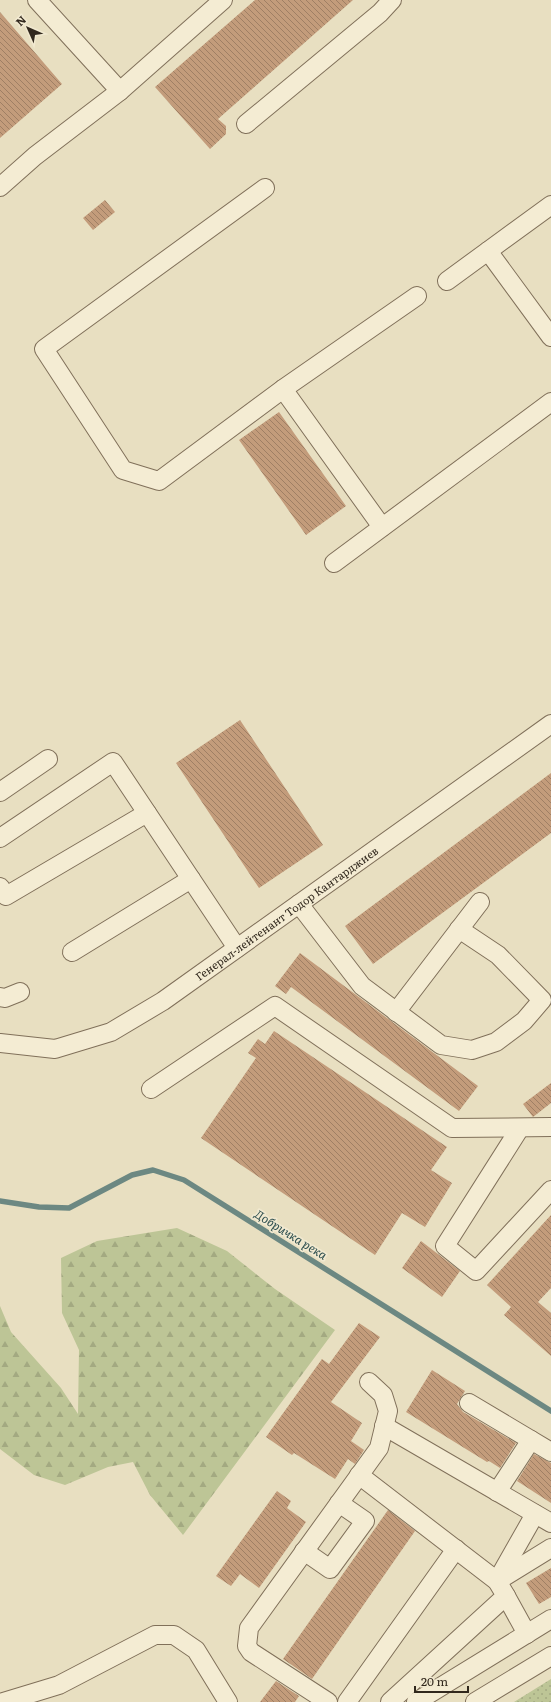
<svg xmlns="http://www.w3.org/2000/svg" width="551" height="1702" viewBox="0 0 551 1702" font-family="Literata,serif">
	<style>
		.grass { fill: url(#grass-dots) }
		.forest { fill: url(#forest-firs) }
		.lines { fill: none; stroke-linecap: round; stroke-linejoin: round }
		.stream { stroke: #6c8882; stroke-width: 5.5 }
		.building { fill: url(#building-back-hatch) }
		.minor-casing { stroke: #80705a; stroke-width: 20 }
		.minor { stroke: #f4ecd3; stroke-width: 18 }
		.labels { text-anchor: middle; dominant-baseline: central; stroke-width: 3.5; stroke-linejoin: round; paint-order: stroke }
		.street-label { font-size: 11px; fill: #31281d; stroke: #f1e9d0 }
		.water-label { font-size: 12px; font-style: italic; fill: #2e4f4f; stroke: #f1e9d0 }
	</style>
	<defs>
		<pattern id="grass-dots" width="8" height="8" patternUnits="userSpaceOnUse"><rect width="8" height="8" fill="#bdc596"/><path d="M2 2h.1M6 6h.1" fill="none" stroke="#a3a981" stroke-width="1.8" stroke-linecap="round"/></pattern>
		<pattern id="forest-firs" width="22" height="20" patternUnits="userSpaceOnUse"><rect width="22" height="20" fill="#bdc596"/><path d="M5 1l3.5 6h-7zM16 11l3.5 6h-7z" fill="#a3a981"/></pattern>
		<pattern id="building-back-hatch" width="6" height="6" patternUnits="userSpaceOnUse"><rect width="6" height="6" fill="#c39c7b"/><path d="M-1 5l2 2M0 0l6 6M5-1l2 2" fill="none" stroke="#9f7f64"/></pattern>
	</defs>
	<rect width="100%" height="100%" fill="#e8dfc1"/>
	<path class="grass" d="M 551,1679 L 551,1702 L 514,1702 Z"/>
	<path class="forest" d="M 177,1228 L 227,1251 L 275,1289 L 335,1330 L 183,1535 L 150,1495 L 133,1462 L 108,1467 L 65,1485 L 34,1475 L 0,1449 L 0,1306 L 11,1332 L 61,1388 L 78,1414 L 79,1350 L 62,1313 L 61,1258 L 97,1241 Z"/>
	<g class="lines">
		<path class="stream" d="M 0,1201 L 39,1207 L 69,1208 L 132,1175 L 153,1170 L 184,1180 L 551,1411"/>
	</g>
	<path class="building" d="M 255,0 L 353,0 L 218,119 L 226,126 L 226,134 L 210,149 L 155,87 Z
		M 0,12 L 62,84 L 0,138 Z
		M 105,200 L 115,212 L 93,230 L 83,218 Z
		M 279,412 L 346,506 L 306,535 L 239,440 Z
		M 240,720 L 323,845 L 259,888 L 176,763 Z
		M 551,773 L 551,833 L 373,964 L 345,926 Z
		M 300,953 L 478,1086 L 459,1111 L 291,987 L 286,994 L 275,986 Z
		M 274,1031 L 447,1147 L 431,1170 L 452,1183 L 425,1227 L 402,1213 L 375,1255 L 201,1138 L 256,1058 L 248,1053 L 258,1039 L 265,1044 Z
		M 551,1083 L 551,1103 L 533,1117 L 523,1104 Z
		M 551,1215 L 551,1288 L 538,1302 L 551,1313 L 551,1356 L 504,1315 L 511,1307 L 487,1285 Z
		M 421,1241 L 460,1271 L 442,1297 L 402,1268 Z
		M 359,1323 L 380,1337 L 331,1402 L 362,1423 L 351,1441 L 364,1450 L 355,1464 L 348,1459 L 335,1479 L 294,1453 L 292,1455 L 266,1437 L 322,1359 L 329,1364 Z
		M 432,1370 L 465,1391 L 457,1404 L 463,1412 L 516,1443 L 500,1468 L 489,1461 L 487,1462 L 406,1412 Z
		M 534,1454 L 551,1463 L 551,1503 L 517,1481 Z
		M 277,1491 L 291,1501 L 287,1508 L 306,1522 L 259,1588 L 240,1574 L 231,1586 L 216,1576 Z
		M 388,1510 L 415,1531 L 312,1679 L 283,1659 Z
		M 551,1568 L 551,1597 L 539,1604 L 526,1583 Z
		M 276,1681 L 299,1696 L 295,1702 L 260,1702 Z"/>
	<g class="lines">
		<defs>
			<g id="minor">
				<path d="M 37,0 L 120,91"/>
				<path d="M 246,124 L 380,13 L 392,0"/>
				<path d="M 0,187 L 35,156 L 120,91 L 223,0"/>
				<path d="M 265,188 L 44,349 L 123,470 L 159,481 L 283,389 L 417,296"/>
				<path d="M 488,251 L 551,205"/>
				<path d="M 447,281 L 488,251 L 551,337"/>
				<path d="M 283,389 L 382,527"/>
				<path d="M 334,563 L 551,402"/>
				<path d="M 0,792 L 48,759"/>
				<path d="M 0,838 L 113,762 L 237,948"/>
				<path d="M 0,887 L 6,896 L 147,813"/>
				<path d="M 299,904 L 362,986 L 441,1045 L 472,1050 L 496,1042 L 524,1021 L 542,1000 L 498,955 L 459,929"/>
				<path d="M 72,952 L 191,879"/>
				<path d="M 0,997 L 5,998 L 20,992"/>
				<path d="M 396,1012 L 480,902"/>
				<path id="s1" d="M 0,1043 L 55,1049 L 111,1032 L 163,1001 L 551,724"/>
				<path d="M 151,1089 L 275,1006 L 452,1128 L 551,1127"/>
				<path d="M 520,1128 L 445,1246 L 476,1271 L 551,1190"/>
				<path d="M 469,1403 L 531,1440 L 497,1492"/>
				<path d="M 384,1426 L 551,1523"/>
				<path d="M 531,1440 L 551,1452"/>
				<path d="M 359,1475 L 497,1581 L 506,1596 L 390,1702"/>
				<path d="M 304,1551 L 330,1569 L 365,1521 L 339,1503"/>
				<path d="M 499,1580 L 551,1548"/>
				<path d="M 497,1581 L 535,1514"/>
				<path d="M 506,1596 L 527,1634"/>
				<path d="M 3,1702 L 59,1685 L 155,1635 L 174,1635 L 196,1650 L 228,1702"/>
				<path d="M 328,1702 L 251,1652 L 247,1646 L 249,1628 L 379,1448 L 388,1411 L 383,1395 L 369,1382"/>
				<path d="M 347,1702 L 456,1549"/>
				<path d="M 416,1702 L 551,1619"/>
				<path d="M 475,1702 L 551,1656"/>
			</g>
		</defs>
		<use href="#minor" class="minor-casing"/>
		<use href="#minor" class="minor"/>
	</g>
	<g class="labels">
		<g class="street-label">
			<text stroke="none"><textPath href="#s1" startOffset="326">Генерал-лейтенант Тодор Кантарджиев</textPath></text>
		</g>
		<g class="water-label">
			<text transform="translate(291 1234) rotate(32)">Добричка река</text>
		</g>
	</g>
	<g transform="translate(28 28) rotate(315)" stroke="#f1e9d0" stroke-width="3" paint-order="stroke">
	<path d="M0-3L7 15L0 10L-7 15Z" fill="#31281d"/>
	<text y="-6" font-size="11" font-weight="bold" text-anchor="middle" fill="#31281d">N</text>
	</g>
	<path d="M415 1686v6h53v-6" fill="none" stroke="#31281d" stroke-width="2"/>
	<text x="421" y="1686" font-size="12" fill="#31281d" stroke="#f1e9d0" stroke-width="3" paint-order="stroke">20 m</text>
</svg>
